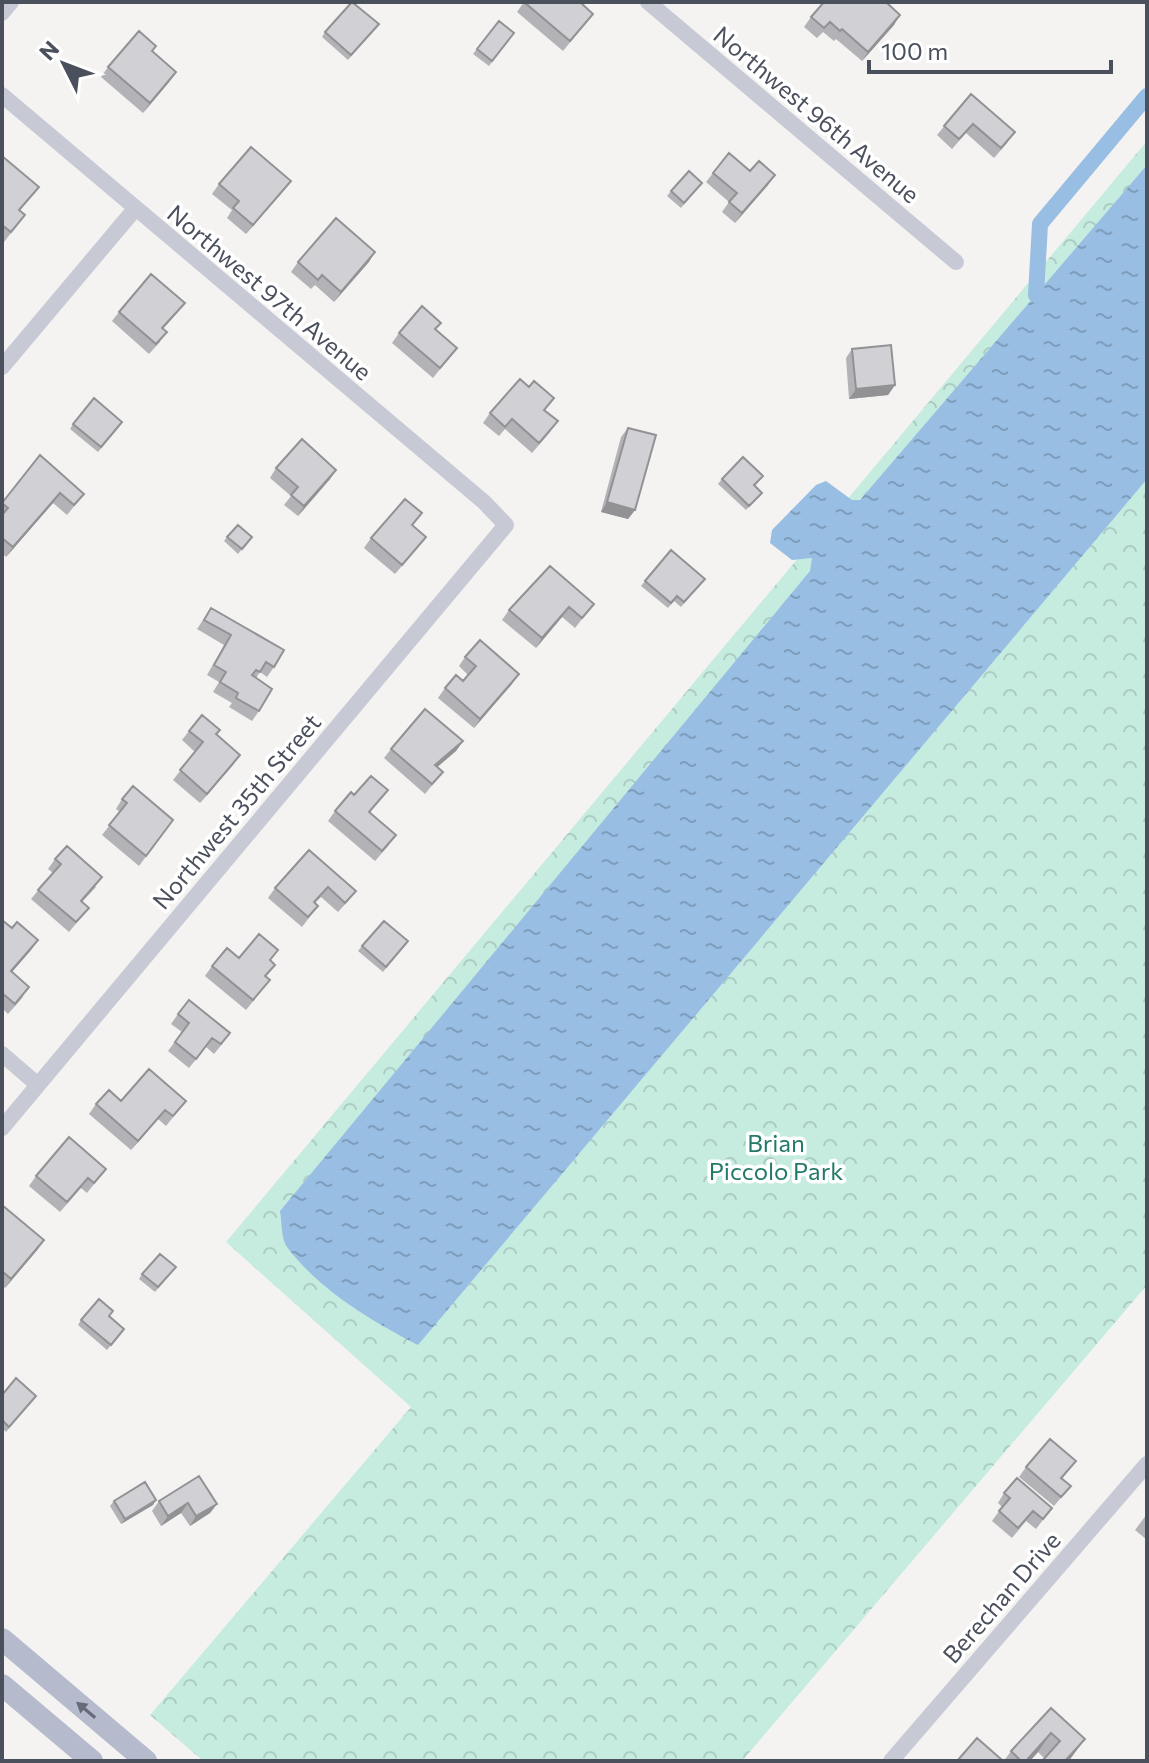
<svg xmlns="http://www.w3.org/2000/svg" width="1149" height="1763" viewBox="0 0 1149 1763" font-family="Commissioner,sans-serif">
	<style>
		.park { fill: url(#park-crowns) }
		.water { fill: url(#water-ripples) }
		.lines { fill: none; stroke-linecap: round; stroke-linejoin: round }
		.canal { stroke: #98bee4; stroke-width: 16 }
		.minor { stroke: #c7cad5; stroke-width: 16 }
		.major { stroke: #b5bacd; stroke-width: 22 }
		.wall { fill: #b3b3b7 }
		.shaded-wall { fill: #929295 }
		.building { fill: #d0d0d5; stroke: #929295; stroke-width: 2 }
		.oneway { fill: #666a79 }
		.labels { text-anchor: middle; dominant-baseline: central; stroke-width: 7; stroke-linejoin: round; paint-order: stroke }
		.street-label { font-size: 24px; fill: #4b505d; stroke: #fff }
		.park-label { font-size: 24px; fill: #227967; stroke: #fff }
	</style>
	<defs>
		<pattern id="park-crowns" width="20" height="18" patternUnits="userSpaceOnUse" patternTransform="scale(2)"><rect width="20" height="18" fill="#c6ece0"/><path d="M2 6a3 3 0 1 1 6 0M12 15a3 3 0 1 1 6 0" fill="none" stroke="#acccc3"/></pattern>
		<pattern id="water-ripples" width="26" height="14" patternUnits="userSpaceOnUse" patternTransform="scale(2)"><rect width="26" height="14" fill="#98bee4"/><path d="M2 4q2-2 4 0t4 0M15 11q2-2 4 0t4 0" fill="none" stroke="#7e9dbc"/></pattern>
	</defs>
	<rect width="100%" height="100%" fill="#f4f3f2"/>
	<path class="park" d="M 1147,141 L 1147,1285 L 742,1761 L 203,1761 L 150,1715 L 411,1407 L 226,1242 Z"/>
	<path class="water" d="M 1147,165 L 1147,479 L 418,1345 C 373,1322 319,1290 287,1247 C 281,1239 282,1222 280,1211 L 810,571 L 812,558 L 792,560 L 770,543 L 772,530 L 816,485 L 826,481 L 852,500 L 860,500 Z"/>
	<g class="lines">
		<path class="canal" d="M 1036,295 L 1040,224 L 1147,96"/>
		<path class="minor" d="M 648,2 L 956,262
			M 2,13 L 11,2
			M 2,95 L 484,502 L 506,525 L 2,1128
			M 2,367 L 135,209
			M 2,1054 L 38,1085
			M 891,1761 L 1147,1464"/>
		<path class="major" d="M 2,1639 L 146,1761
			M 2,1685 L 92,1761"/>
	</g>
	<path class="wall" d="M 524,2 L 593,14 L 563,51 L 517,12 Z
		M 811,17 L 894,25 L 862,61 L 836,39 L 834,41 L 823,32 L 817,38 L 804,27 Z
		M 499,21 L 514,33 L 489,66 L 473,54 Z
		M 375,29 L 348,60 L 322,37 L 325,32 Z
		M 156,46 L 152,52 L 169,82 L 143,113 L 101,77 L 108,67 Z
		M 971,94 L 1008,142 L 994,158 L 966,133 L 952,149 L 937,135 Z
		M 2,156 L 39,187 L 20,210 L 25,215 L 4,242 L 2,240 Z
		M 750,171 L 768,185 L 735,223 L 722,212 L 729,202 L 706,182 L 713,173 Z
		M 291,181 L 246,234 L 227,218 L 232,210 L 212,194 L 219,184 Z
		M 702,183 L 681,208 L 667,196 L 671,191 Z
		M 375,252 L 334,302 L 315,285 L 311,289 L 291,272 L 298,262 Z
		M 119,312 L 178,312 L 163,329 L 160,342 L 149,354 L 112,321 Z
		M 436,330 L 457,348 L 433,378 L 392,343 L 399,333 Z
		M 852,349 L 895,385 L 888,395 L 849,399 L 846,358 Z
		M 545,410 L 551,431 L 532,453 L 505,429 L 499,436 L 483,423 L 490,413 Z
		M 73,424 L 119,427 L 98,452 L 70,429 Z
		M 628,428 L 635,510 L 628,519 L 601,512 L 621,437 Z
		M 40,455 L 84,494 L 67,515 L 53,503 L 6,557 L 2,553 L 2,503 Z
		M 276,468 L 336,470 L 330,479 L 298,516 L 284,505 L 291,496 L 270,478 Z
		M 763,476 L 755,486 L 762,493 L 746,510 L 718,484 L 722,479 Z
		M 227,537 L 252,537 L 238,554 L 224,541 Z
		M 371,538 L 419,546 L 395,574 L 364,548 Z
		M 705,579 L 681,607 L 674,601 L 668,608 L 641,586 L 645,581 Z
		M 594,604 L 575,628 L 562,617 L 536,648 L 502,620 L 509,610 Z
		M 211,608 L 274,667 L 267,677 L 260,672 L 256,678 L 259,711 L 252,721 L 229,707 L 232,703 L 213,692 L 219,682 L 207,675 L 224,645 L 197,629 Z
		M 465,657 L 512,684 L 474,728 L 438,698 L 445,688 L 463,681 L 468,675 L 459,666 Z
		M 220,730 L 216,735 L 240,755 L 200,803 L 173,780 L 195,752 L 182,740 L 189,731 Z
		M 463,741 L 456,751 L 437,767 L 443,772 L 425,794 L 384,758 L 391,749 Z
		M 388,790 L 370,812 L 389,845 L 375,861 L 328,821 L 335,811 L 354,795 Z
		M 122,799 L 173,820 L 139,866 L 102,835 L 120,812 L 116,809 Z
		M 309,850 L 349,900 L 338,912 L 321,897 L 315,903 L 318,906 L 302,927 L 268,898 L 275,888 Z
		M 55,859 L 96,887 L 82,902 L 89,908 L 69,932 L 31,899 L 53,873 L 48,869 Z
		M 2,920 L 31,950 L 12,972 L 23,997 L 8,1014 L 2,1008 Z
		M 408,941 L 383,972 L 358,951 L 362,946 Z
		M 239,958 L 271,961 L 263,989 L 246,1010 L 205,976 L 212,966 Z
		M 178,1014 L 223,1043 L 214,1054 L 206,1047 L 189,1068 L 168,1051 L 182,1032 L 171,1024 Z
		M 121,1101 L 186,1101 L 166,1126 L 158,1119 L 131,1150 L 89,1114 L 96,1104 Z
		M 106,1169 L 87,1193 L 81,1188 L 60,1212 L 29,1186 L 36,1176 Z
		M 2,1205 L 38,1249 L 5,1288 L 2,1286 Z
		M 172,1272 L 155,1292 L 139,1279 L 142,1274 Z
		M 109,1316 L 124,1329 L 107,1350 L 78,1325 L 81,1320 Z
		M 2,1395 L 33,1400 L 6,1432 L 2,1428 Z
		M 1076,1461 L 1062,1479 L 1071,1486 L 1054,1506 L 1019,1477 L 1026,1467 Z
		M 1004,1493 L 1052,1508 L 1036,1529 L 1026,1521 L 1012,1538 L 992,1521 L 1002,1507 L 998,1503 Z
		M 156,1500 L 153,1505 L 121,1524 L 110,1506 L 114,1501 Z
		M 159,1501 L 217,1504 L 210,1513 L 190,1526 L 181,1513 L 161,1526 L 152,1511 Z
		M 1147,1514 L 1147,1540 L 1135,1530 Z
		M 1051,1708 L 1071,1758 L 1044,1758 L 1038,1752 L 1030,1761 L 1004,1761 L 1011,1751 Z"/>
	<path class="shaded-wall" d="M 900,15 L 894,25 L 862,61 L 868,52 Z
		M 176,72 L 169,82 L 143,113 L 150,103 Z
		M 775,175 L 768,185 L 735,223 L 742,213 Z
		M 291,181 L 284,190 L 246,234 L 253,225 Z
		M 375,252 L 369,262 L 334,302 L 341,292 Z
		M 895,385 L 888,395 L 849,399 L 856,389 Z
		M 336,470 L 330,479 L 298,516 L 304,506 Z
		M 60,493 L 53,503 L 6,557 L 13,547 Z
		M 607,502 L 635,510 L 628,519 L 601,512 Z
		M 569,607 L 562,617 L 536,648 L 542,638 Z
		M 519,674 L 512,684 L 474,728 L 480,719 Z
		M 463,741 L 456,751 L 428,775 L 435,765 Z
		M 240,755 L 233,765 L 200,803 L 207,794 Z
		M 38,940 L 31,950 L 4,981 L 11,971 Z
		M 165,1110 L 158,1119 L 131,1150 L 138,1141 Z
		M 44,1240 L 38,1249 L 5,1288 L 11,1279 Z
		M 156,1500 L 153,1505 L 121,1524 L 125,1519 Z
		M 188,1503 L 181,1513 L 161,1526 L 168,1516 Z
		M 217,1504 L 210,1513 L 190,1526 L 196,1516 Z
		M 1051,1733 L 1038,1752 L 1030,1761 L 1026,1761 Z
		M 1085,1739 L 1071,1758 L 1069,1761 L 1065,1761 Z"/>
	<path class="building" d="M 352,2 L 379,24 L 351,55 L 325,32 Z
		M 524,2 L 580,2 L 593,14 L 570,41 Z
		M 824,2 L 886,2 L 900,15 L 868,52 L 842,29 L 840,31 L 830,22 L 824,28 L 811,17 Z
		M 499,21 L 514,33 L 492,61 L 477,49 Z
		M 139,31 L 156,46 L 152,51 L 176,72 L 150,103 L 108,67 Z
		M 971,94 L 1015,132 L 1001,148 L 973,124 L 959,139 L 944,126 Z
		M 251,147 L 291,181 L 253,225 L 233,208 L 239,201 L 219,184 Z
		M 729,153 L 750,171 L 759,161 L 775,175 L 742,213 L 729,202 L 737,193 L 713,173 Z
		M 2,156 L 39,187 L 19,210 L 25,215 L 11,232 L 2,225 Z
		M 689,171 L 702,183 L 684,203 L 671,191 Z
		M 336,218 L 375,252 L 341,292 L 322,275 L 318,280 L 298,262 Z
		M 151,274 L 185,303 L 162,328 L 167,332 L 156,344 L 119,312 Z
		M 422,306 L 441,323 L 435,329 L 457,348 L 440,368 L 399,333 Z
		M 891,345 L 895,385 L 856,389 L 852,349 Z
		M 520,379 L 529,387 L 534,381 L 554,398 L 544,410 L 558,421 L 539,443 L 512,419 L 505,427 L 490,413 Z
		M 94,398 L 122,422 L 101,447 L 73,424 Z
		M 628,428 L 656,435 L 635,510 L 607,502 Z
		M 302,439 L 336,470 L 304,506 L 291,495 L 298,487 L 276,468 Z
		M 40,455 L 84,494 L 74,505 L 60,493 L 13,547 L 2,538 L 2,515 L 8,508 L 2,503 Z
		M 743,457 L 763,476 L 754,485 L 762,493 L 749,506 L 722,479 Z
		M 405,499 L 422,513 L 412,525 L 426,537 L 402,565 L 371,538 Z
		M 238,525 L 252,537 L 242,549 L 227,537 Z
		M 671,550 L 705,579 L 684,602 L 677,596 L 671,603 L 645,581 Z
		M 550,566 L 594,604 L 582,618 L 569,607 L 542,638 L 509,610 Z
		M 211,608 L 284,650 L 274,667 L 266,662 L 260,672 L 256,670 L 252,675 L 272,689 L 259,711 L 236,698 L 238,693 L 220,682 L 226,672 L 214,665 L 231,635 L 204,620 Z
		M 480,640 L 519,674 L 480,719 L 445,688 L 456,675 L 463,681 L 476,666 L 465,657 Z
		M 425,709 L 463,741 L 435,765 L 443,772 L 432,784 L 391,749 Z
		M 202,715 L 220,730 L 216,734 L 240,755 L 207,794 L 180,770 L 203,742 L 189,731 Z
		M 371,776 L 388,790 L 369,812 L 396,835 L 382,851 L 335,811 L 351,792 L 354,795 Z
		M 133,786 L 173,820 L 146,856 L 109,825 L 127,803 L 122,799 Z
		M 67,846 L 102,877 L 81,901 L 89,908 L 76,922 L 38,890 L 61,864 L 55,859 Z
		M 309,850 L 356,891 L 345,903 L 328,887 L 314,902 L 318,906 L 308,917 L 275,888 Z
		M 2,920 L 12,928 L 17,922 L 38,940 L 11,971 L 29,987 L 15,1004 L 2,993 Z
		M 384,921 L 408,941 L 386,967 L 362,946 Z
		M 259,934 L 278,950 L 270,960 L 275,965 L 265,976 L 270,980 L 253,1000 L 212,966 L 227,948 L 239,958 Z
		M 189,1000 L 230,1033 L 221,1044 L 212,1038 L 196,1059 L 175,1042 L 189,1023 L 178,1014 Z
		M 149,1069 L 186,1101 L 173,1116 L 165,1110 L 138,1141 L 96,1104 L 109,1090 L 121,1101 Z
		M 69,1137 L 106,1169 L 94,1183 L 88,1178 L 67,1202 L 36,1176 Z
		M 2,1205 L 44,1240 L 11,1279 L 2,1271 Z
		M 160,1254 L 176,1267 L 158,1287 L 142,1274 Z
		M 99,1299 L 113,1311 L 109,1316 L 124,1329 L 111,1345 L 81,1320 Z
		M 16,1378 L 36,1396 L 9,1427 L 2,1420 L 2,1395 Z
		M 1050,1439 L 1076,1461 L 1061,1478 L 1071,1486 L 1061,1497 L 1026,1467 Z
		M 199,1476 L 217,1504 L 196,1516 L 188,1503 L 168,1516 L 159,1501 Z
		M 1017,1478 L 1052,1508 L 1043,1519 L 1033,1511 L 1018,1528 L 999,1511 L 1010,1498 L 1004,1493 Z
		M 145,1482 L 156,1500 L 125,1519 L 114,1501 Z
		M 1051,1708 L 1085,1739 L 1065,1761 L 1042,1761 L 1060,1741 L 1051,1733 L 1026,1761 L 1021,1761 L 1011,1751 Z
		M 977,1738 L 1002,1760 L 1002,1761 L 957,1761 Z"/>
	<defs><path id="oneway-solid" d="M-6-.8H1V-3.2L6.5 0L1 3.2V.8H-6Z" transform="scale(2)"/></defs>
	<use class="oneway" href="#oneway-solid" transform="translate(86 1710) rotate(-140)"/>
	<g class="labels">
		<g class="street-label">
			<text transform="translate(817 114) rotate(40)">Northwest 96th Avenue</text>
			<text transform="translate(270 292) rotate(40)">Northwest 97th Avenue</text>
			<text transform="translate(236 811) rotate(-50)">Northwest 35th Street</text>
			<text transform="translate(1001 1597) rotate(-49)">Berechan Drive</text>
		</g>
		<g class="park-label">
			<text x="776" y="1142">Brian<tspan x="776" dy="28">Piccolo Park</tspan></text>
		</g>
	</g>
	<rect width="1149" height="1763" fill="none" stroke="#4b505d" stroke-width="8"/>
	<g transform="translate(64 64) rotate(312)" stroke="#ffffff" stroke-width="6" paint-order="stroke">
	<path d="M0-6L14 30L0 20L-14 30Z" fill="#4b505d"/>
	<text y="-12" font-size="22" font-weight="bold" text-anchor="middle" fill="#4b505d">N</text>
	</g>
	<path d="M869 60v12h242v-12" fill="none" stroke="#4b505d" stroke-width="4"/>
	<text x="881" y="60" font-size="24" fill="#4b505d" stroke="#ffffff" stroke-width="6" paint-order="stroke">100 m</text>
</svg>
